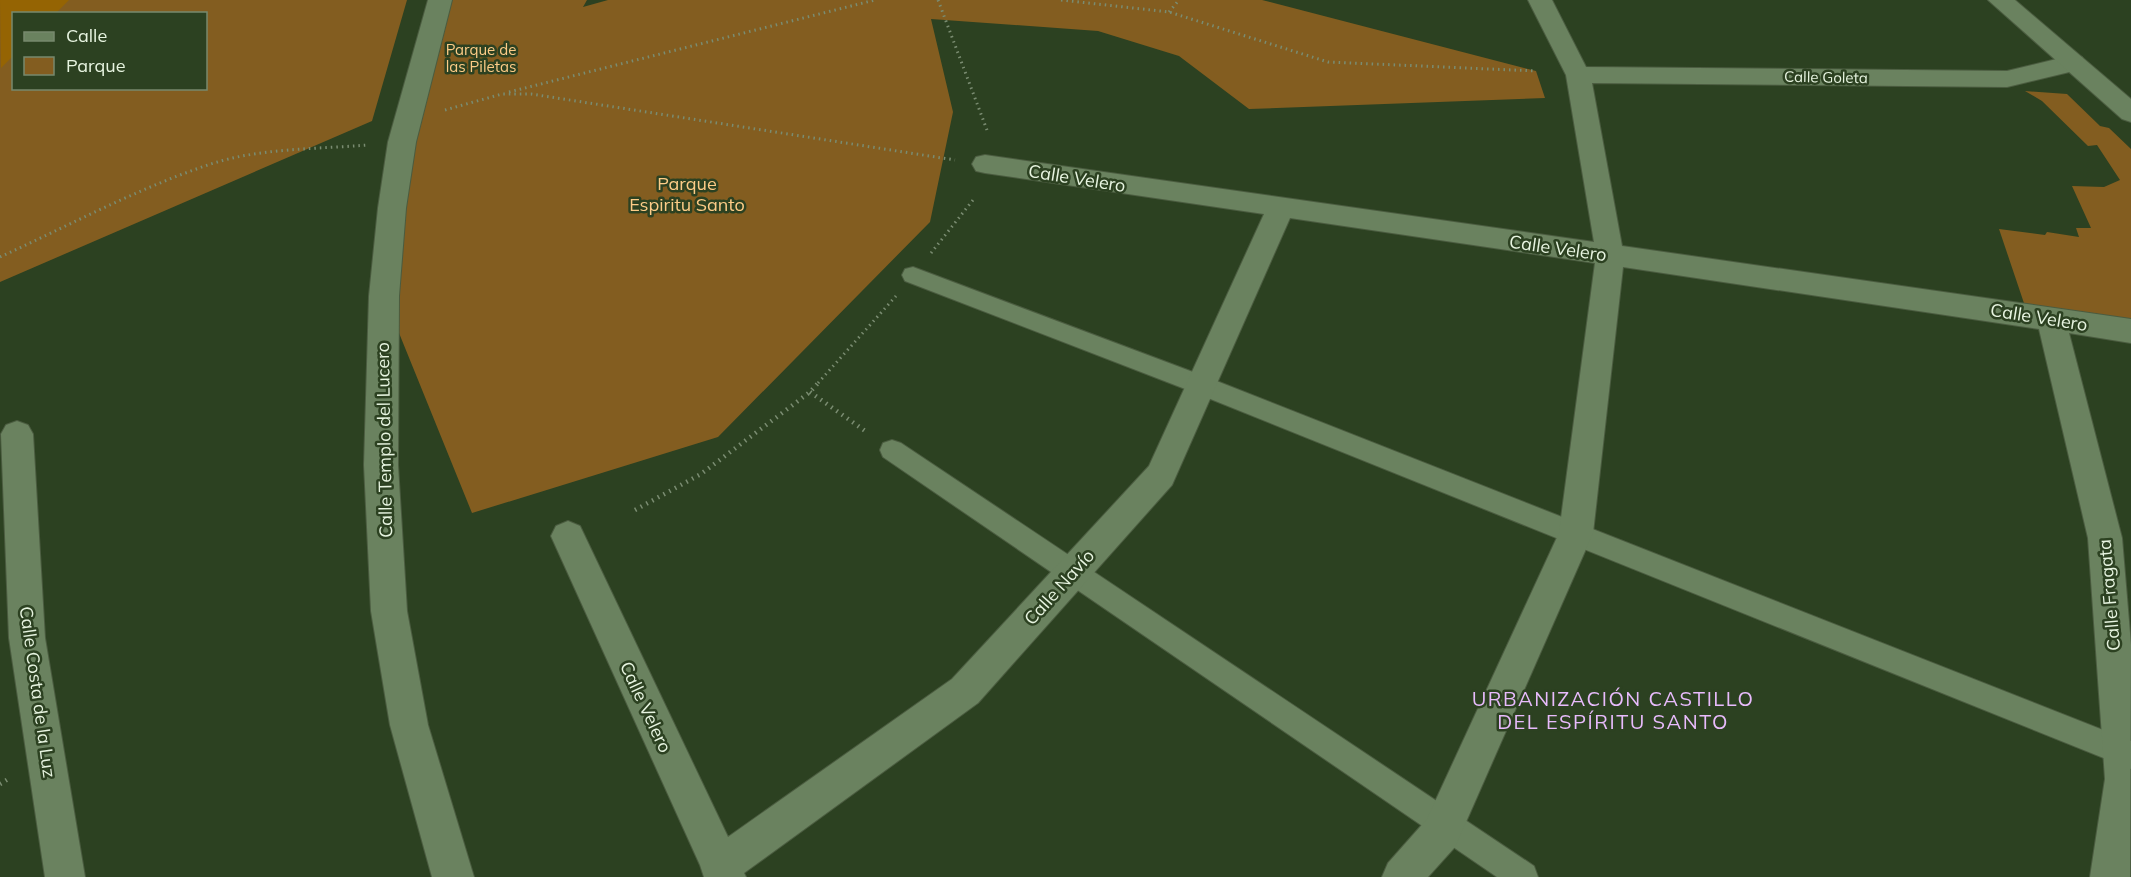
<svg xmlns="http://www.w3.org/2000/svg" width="2131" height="877" viewBox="0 0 2131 877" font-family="Mulish,sans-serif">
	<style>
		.green { fill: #835d20; fill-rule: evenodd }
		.forest { fill: #956403 }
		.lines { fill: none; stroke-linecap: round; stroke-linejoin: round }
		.pedestrian-casing { stroke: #4b5c40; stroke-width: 2 }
		.minor-casing { stroke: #4b5c40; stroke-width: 2 }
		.tertiary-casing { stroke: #4b5c40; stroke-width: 2 }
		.path-far1 { stroke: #7a8c71; stroke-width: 3; stroke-dasharray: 1.5 4; stroke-linecap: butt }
		.path { stroke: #7a8c71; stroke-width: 4.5; stroke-dasharray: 1.5 5; stroke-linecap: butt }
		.pedestrian { fill: #6a825f; fill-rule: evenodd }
		.minor { fill: #6a825f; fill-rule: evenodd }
		.tertiary { fill: #6a825f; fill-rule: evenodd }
		.labels { text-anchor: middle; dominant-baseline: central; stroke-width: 5; stroke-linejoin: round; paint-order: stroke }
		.far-park-label { font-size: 15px; fill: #fdcc87; stroke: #2c4121 }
		.far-street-label { font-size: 15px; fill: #e7f4e0; stroke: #2c4121 }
		.street-label { font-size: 18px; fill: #e7f4e0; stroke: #2c4121 }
		.park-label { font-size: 18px; fill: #fdcc87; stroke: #2c4121 }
		.neighbourhood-label { font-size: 20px; letter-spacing: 1.5px; fill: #e8bbfc; stroke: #2c4121 }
	</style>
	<rect width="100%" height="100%" fill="#2c4121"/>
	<path class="green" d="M 0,0 L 407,0 L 372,121 L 0,282 ZM 14,14 L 206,14 L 206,88 L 14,88 Z
		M 440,0 L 587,0 L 583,7 L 608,0 L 1262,0 L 1536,71 L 1545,98 L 1249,109 L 1179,56 L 1098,31 L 931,19 L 953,112 L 930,222 L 718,437 L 472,513 L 384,296 Z
		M 2025,91 L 2067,94 L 2100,126 L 2109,128 L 2131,149 L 2131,332 L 2028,315 L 1999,229 L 2045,235 L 2047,232 L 2079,237 L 2076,228 L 2091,228 L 2072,186 L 2104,187 L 2120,180 L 2097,145 L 2088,146 L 2042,101 Z"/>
	<path class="forest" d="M 0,0 L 69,0 L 56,13 L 14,14 L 13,56 L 1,68 Z"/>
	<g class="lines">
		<defs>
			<path id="pedestrian" d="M 913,267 L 1209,378 L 2131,741 L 2131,769 L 1193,392 L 905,281 L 902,275 L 905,269 Z
				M 892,440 L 901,443 L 1534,866 L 1538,877 L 1497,877 L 883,457 L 880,450 L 883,443 Z"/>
			<path id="minor" d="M 1528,0 L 1552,0 L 1586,67 L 2007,71 L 2073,55 L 2082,57 L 2085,63 L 2082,69 L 2007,87 L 1592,83 L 1622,246 L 2131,319 L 2131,343 L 2069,333 L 2122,538 L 2131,645 L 2130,877 L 2090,877 L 2105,779 L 2088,538 L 2039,329 L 1623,267 L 1593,533 L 1455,847 L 1428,877 L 1382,877 L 1388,863 L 1427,819 L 1559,533 L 1595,263 L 1290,218 L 1172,485 L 978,703 L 744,873 L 746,877 L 704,877 L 700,865 L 551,536 L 556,526 L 568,521 L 580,526 L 728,837 L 952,679 L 1149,466 L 1264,214 L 985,173 L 976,171 L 972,164 L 976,157 L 985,155 L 1594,242 L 1566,75 Z
				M 17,421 L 28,425 L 33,434 L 45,638 L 85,877 L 45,877 L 9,638 L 1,434 L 6,425 Z"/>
			<path id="tertiary" d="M 428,0 L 452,0 L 416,142 L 406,208 L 399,296 L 398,465 L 407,611 L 428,725 L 474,877 L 432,877 L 390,725 L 371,611 L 364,465 L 369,296 L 378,208 L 388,142 Z
				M 1988,0 L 2015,0 L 2131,99 L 2131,122 L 2122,119 Z"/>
		</defs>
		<use href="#pedestrian" class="pedestrian-casing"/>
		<use href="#minor" class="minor-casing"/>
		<use href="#tertiary" class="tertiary-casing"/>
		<path class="path-far1" d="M 938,0 L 987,130
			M 1061,0 L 1169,12 L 1328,62 L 1536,71
			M 1169,12 L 1179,0
			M 509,92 L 875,0
			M 445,110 L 502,94 L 531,94 L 955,160
			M 931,253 L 973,200
			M 0,257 C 70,225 140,187 214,163 C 262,148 318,149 368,145
			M 818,383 L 896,296"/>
		<path class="path" d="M 810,392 L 868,433
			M 635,510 L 701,474 L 810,392 L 819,382
			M 0,784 L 10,778"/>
		<use href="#pedestrian" class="pedestrian"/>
		<use href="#minor" class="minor"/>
		<use href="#tertiary" class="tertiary"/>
	</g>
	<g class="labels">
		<g class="far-park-label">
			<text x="481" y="49">Parque de<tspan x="481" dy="17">las Piletas</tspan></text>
		</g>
		<g class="far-street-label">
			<text transform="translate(1826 77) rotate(1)">Calle Goleta</text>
		</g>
		<g class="street-label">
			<text transform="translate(1077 178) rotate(9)">Calle Velero</text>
			<text transform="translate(1558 248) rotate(8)">Calle Velero</text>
			<text transform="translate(2039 317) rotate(9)">Calle Velero</text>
			<text transform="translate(384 440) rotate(-91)">Calle Templo del Lucero</text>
			<text transform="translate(1059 587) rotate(-48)">Calle Navío</text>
			<text transform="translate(2109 595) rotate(-95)">Calle Fragata</text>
			<text transform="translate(38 692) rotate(82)">Calle Costa de la Luz</text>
			<text transform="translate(646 707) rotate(65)">Calle Velero</text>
		</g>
		<g class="park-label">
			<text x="687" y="183">Parque<tspan x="687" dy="21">Espiritu Santo</tspan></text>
		</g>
		<g class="neighbourhood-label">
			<text x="1613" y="698">URBANIZACIÓN CASTILLO<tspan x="1613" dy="23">DEL ESPÍRITU SANTO</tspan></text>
		</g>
	</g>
	<rect x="12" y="12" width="195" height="78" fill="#2c4121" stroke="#77896d" stroke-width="1.5"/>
	<rect x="24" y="32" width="30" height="9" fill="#6a825f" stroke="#77896d" stroke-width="1.5"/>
	<text x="66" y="42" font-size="18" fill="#e7f4e0">Calle</text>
	<rect x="24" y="57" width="30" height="18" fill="#835d20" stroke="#77896d" stroke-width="1.5"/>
	<text x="66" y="72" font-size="18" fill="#e7f4e0">Parque</text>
</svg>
